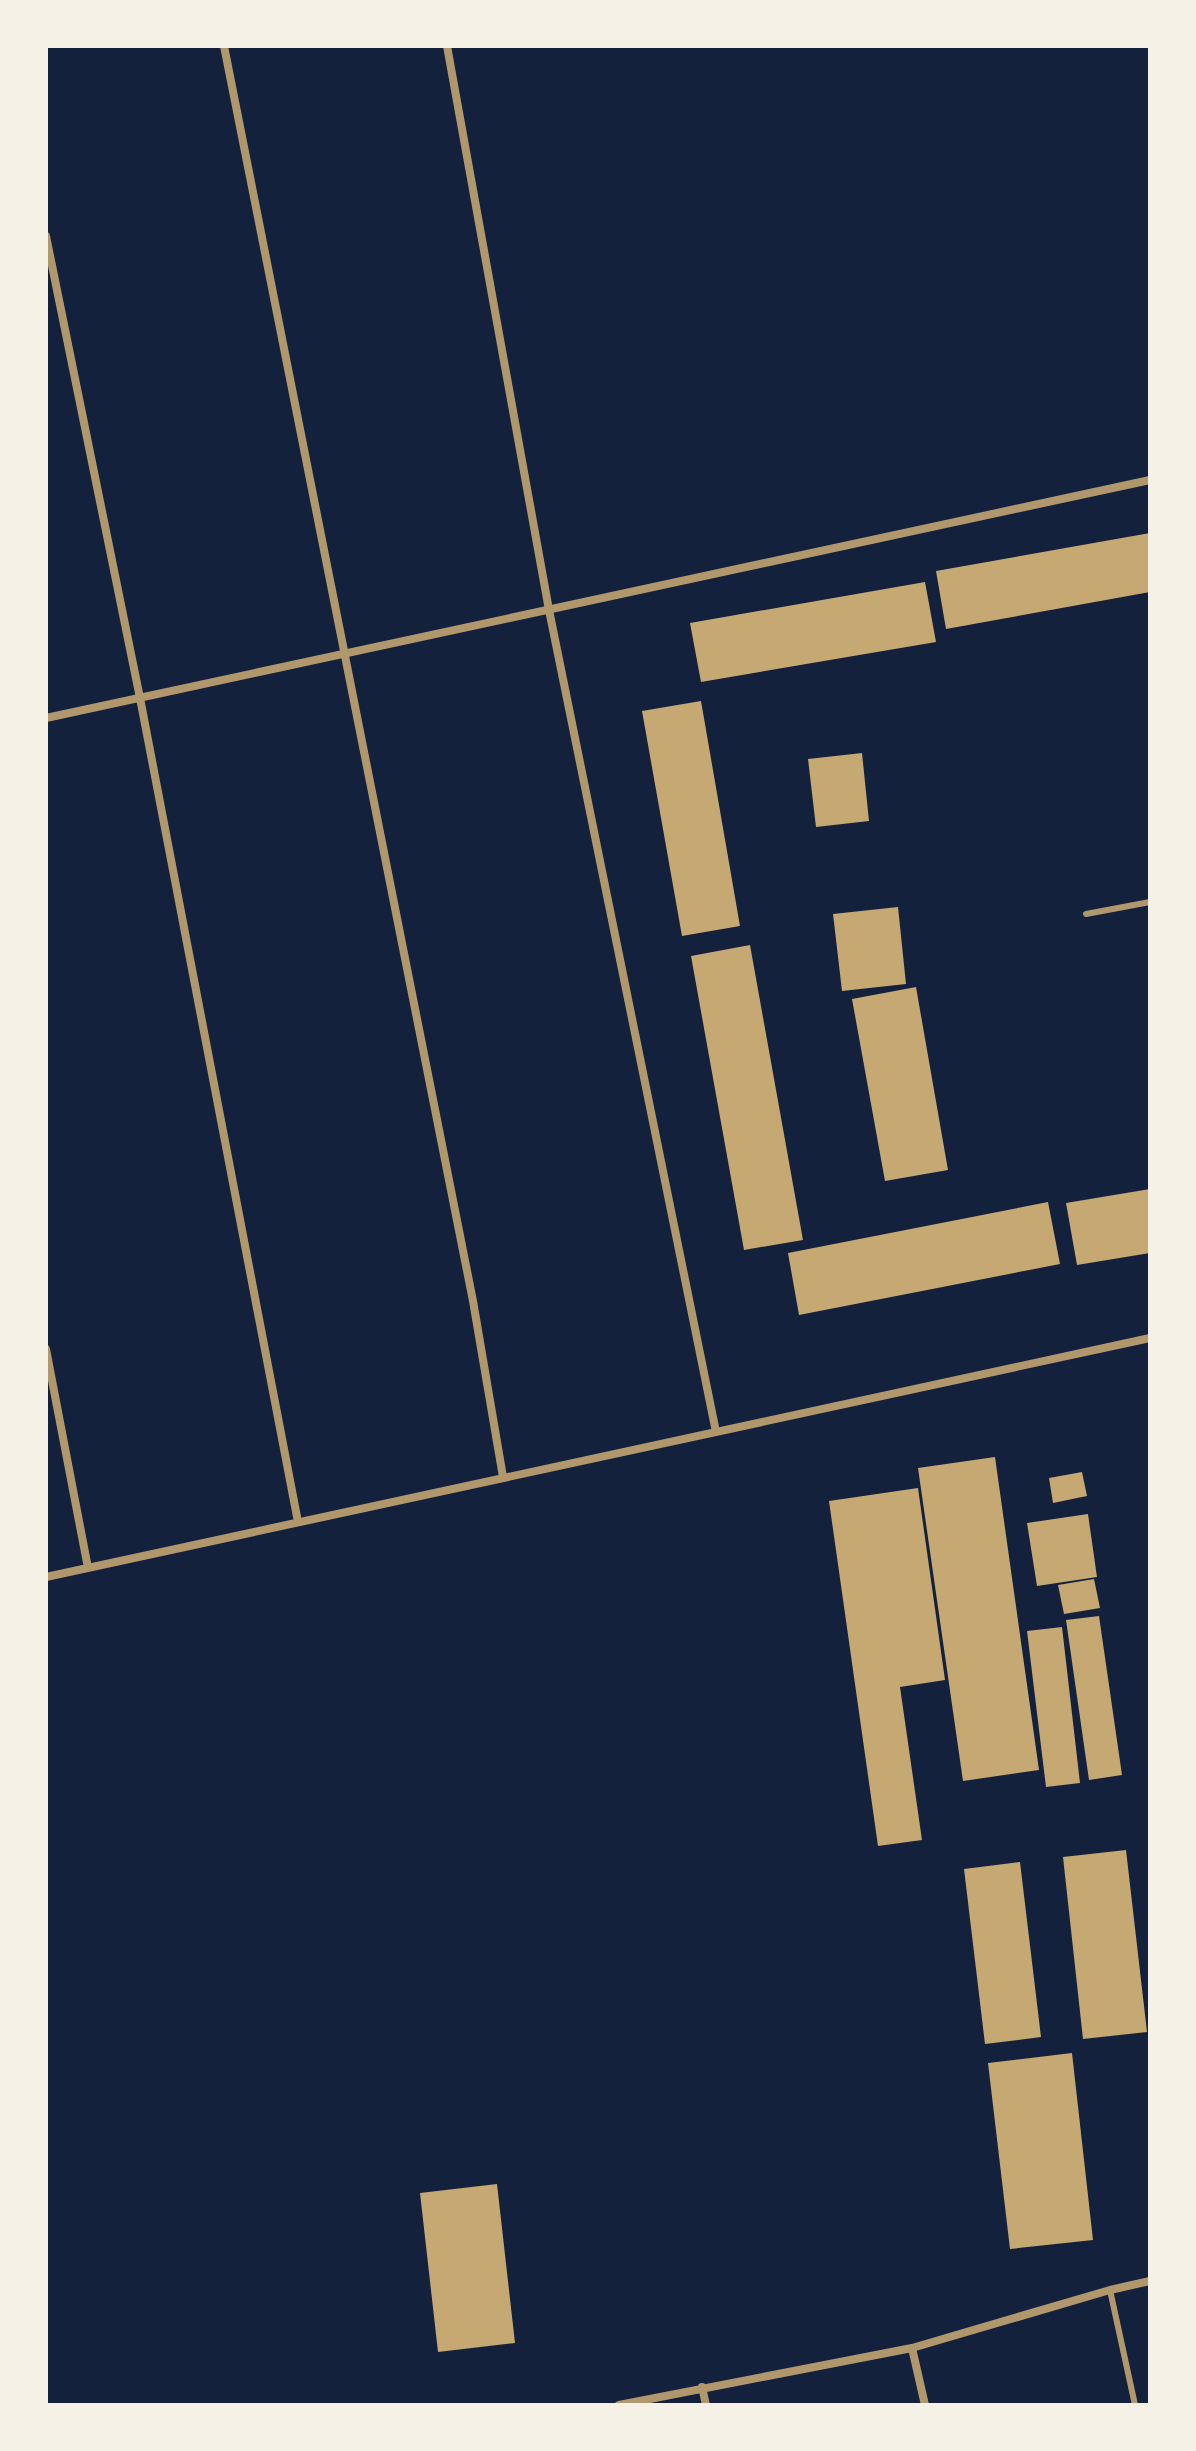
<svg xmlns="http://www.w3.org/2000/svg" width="1196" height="2451" viewBox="0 0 1196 2451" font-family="'Exo 2',sans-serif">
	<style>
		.building { fill: #c6a872 }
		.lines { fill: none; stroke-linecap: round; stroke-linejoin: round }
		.service { stroke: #b1986c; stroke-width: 6 }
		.minor { stroke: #b1986c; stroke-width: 8 }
	</style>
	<rect width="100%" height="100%" fill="#14213d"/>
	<path class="building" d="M 1150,533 L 1150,592 L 946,629 L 936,571 Z
		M 925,582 L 936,642 L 701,682 L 690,623 Z
		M 701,701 L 740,926 L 682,936 L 642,711 Z
		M 862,753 L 869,821 L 816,827 L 808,759 Z
		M 898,907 L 906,984 L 842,991 L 833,914 Z
		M 750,945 L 803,1240 L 744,1250 L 691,956 Z
		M 916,987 L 948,1170 L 885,1181 L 852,999 Z
		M 1150,1189 L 1150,1253 L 1077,1265 L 1066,1203 Z
		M 1048,1202 L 1060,1264 L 799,1315 L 788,1253 Z
		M 995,1457 L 1039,1770 L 963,1781 L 918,1468 Z
		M 1082,1472 L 1087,1496 L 1053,1503 L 1049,1478 Z
		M 918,1488 L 945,1680 L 900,1687 L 922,1840 L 878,1846 L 829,1501 Z
		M 1088,1514 L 1097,1577 L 1037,1586 L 1027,1523 Z
		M 1094,1579 L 1100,1608 L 1064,1614 L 1058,1585 Z
		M 1099,1616 L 1122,1775 L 1089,1780 L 1066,1620 Z
		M 1062,1627 L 1080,1783 L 1046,1787 L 1027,1631 Z
		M 1126,1850 L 1147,2032 L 1083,2039 L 1063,1857 Z
		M 1020,1862 L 1041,2037 L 985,2044 L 964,1869 Z
		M 1072,2053 L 1093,2240 L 1010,2249 L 988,2063 Z
		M 497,2184 L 515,2343 L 438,2352 L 420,2193 Z"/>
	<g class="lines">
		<path class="service" d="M 1086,914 L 1150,902
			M 1110,2290 L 1135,2405"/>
		<path class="minor" d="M 224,46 L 473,1301 L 503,1477
			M 447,46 L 549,610 L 716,1432
			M 46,236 L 140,698 L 298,1522
			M 46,718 L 1150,480
			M 46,1349 L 88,1568
			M 46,1577 L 1150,1338
			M 912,2348 L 925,2405
			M 702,2387 L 706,2405
			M 619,2405 L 912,2348 L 1110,2290 L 1150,2281"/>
	</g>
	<rect width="1196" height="2451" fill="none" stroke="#f6f1e7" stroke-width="96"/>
</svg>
